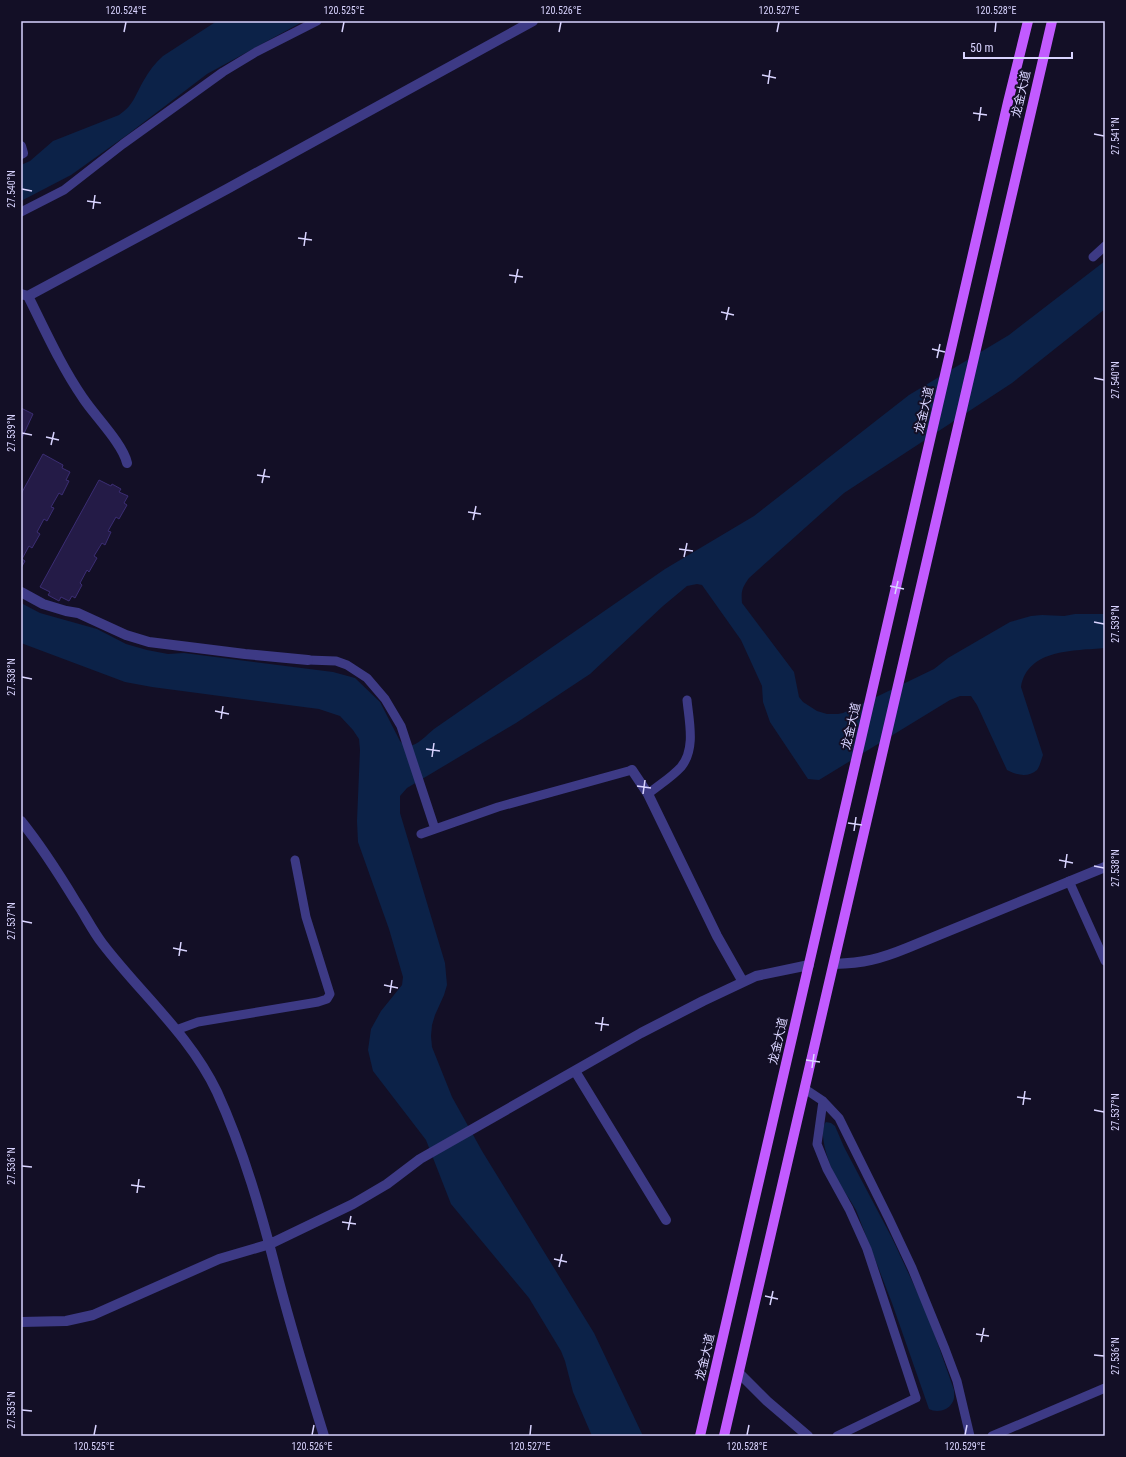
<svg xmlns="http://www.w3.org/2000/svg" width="1126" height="1457" viewBox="0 0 1126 1457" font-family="'Roboto Condensed','Noto Sans SC',sans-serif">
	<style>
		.water { fill: #0c2248 }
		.building { fill: #241b47; stroke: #3b2d73 }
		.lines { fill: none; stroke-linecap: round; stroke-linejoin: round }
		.service { stroke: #3d3a85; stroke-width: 9 }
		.minor { stroke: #3d3a85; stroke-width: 10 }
		.primary { stroke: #c25bff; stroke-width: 10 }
		.ticks { fill: none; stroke: #d9d4ff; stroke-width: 1.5 }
		.labels { text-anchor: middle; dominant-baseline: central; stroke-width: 4; stroke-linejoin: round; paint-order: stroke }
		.street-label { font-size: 12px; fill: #d9d4ff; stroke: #130f26 }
		.neatline { fill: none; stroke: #d9d4ff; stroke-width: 1.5 }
		.ticks-label { font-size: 10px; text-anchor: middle; fill: #d9d4ff }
	</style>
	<rect width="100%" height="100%" fill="#130f26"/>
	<path class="water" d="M 217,21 L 304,21 L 207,74 L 127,135 L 71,175 L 21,201 L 21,165 L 30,161 L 53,141 L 119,115 C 134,105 135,95 144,80 C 149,71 155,63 163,56 Z
		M 1105,261 L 1105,309 L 1012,383 L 844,493 L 749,578 C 742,588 741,591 742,603 L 794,672 L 799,697 L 803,702 L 817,711 L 827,714 L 838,714 L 843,713 L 934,669 L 948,658 L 1010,622 L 1031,616 L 1042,615 L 1064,616 L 1075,614 L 1105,614 L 1105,648 C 1075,651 1028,648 1021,687 L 1043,755 C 1041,760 1040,766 1037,770 C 1028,778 1016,775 1007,770 L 977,705 L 971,696 L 960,696 L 950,700 L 819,780 L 808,779 L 770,722 L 763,702 L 762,686 L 741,640 L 702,585 L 697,584 L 687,586 L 663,606 L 590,674 L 516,723 L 407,788 L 400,796 L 400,813 L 445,963 L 447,985 L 444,995 L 435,1015 L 432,1025 L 431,1036 L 432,1047 L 452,1097 L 482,1151 L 594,1333 L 643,1436 L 592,1436 L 573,1392 L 565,1361 L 561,1351 L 529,1298 L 451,1204 L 426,1140 L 373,1071 L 368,1050 L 371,1029 L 381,1011 L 402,985 L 403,977 L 389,929 L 358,842 L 357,821 L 360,750 L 359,739 L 353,730 L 340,716 L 319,709 L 152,687 L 125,682 L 21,643 L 21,603 L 40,613 L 97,629 L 126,644 L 147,650 L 168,654 L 184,653 L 333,672 L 355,678 L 380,702 L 400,741 C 411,754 424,737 434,729 L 665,569 L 754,516 L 909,395 L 1009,335 Z
		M 826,1122 L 831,1123 L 835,1126 L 844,1147 L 892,1238 L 927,1313 L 954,1390 C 954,1394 955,1399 952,1403 C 948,1411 936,1413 929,1409 L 892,1303 L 856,1210 C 850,1199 842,1189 836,1178 C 830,1167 817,1132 826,1122 Z"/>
	<path class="building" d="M 21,408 L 33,414 L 21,440 Z
		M 43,454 L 63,465 L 62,468 L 70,472 L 66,480 L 69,481 L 62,495 L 59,493 L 51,507 L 54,508 L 47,521 L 44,519 L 37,532 L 40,534 L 32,548 L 29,546 L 22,559 L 25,561 L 21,568 L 21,494 Z
		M 99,480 L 111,486 L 112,484 L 121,489 L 119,492 L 128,496 L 124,503 L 127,505 L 119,519 L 116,517 L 108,531 L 111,532 L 105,545 L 102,543 L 94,556 L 97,558 L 89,572 L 87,570 L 80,583 L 82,585 L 75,598 L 72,596 L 69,601 L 61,597 L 59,601 L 48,595 L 50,592 L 40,587 Z"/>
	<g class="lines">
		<path class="service" d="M 21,212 L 64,190 L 123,144 L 223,72 L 256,52 L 317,21
			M 1093,257 L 1105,246
			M 308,660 L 336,661 L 347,665 L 367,678 L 385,699 L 401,726 L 435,829
			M 648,794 C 659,785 672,777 681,767 C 696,749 689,721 687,700
			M 421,834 L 498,807 L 632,770
			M 1069,881 L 1105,961
			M 176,1030 L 198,1022 L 318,1002 L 327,999 L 330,994 L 306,917 L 295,860
			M 805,1089 L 823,1101 L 839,1118 L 889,1219 L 912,1268 L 945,1349 L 957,1381 L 970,1436
			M 823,1101 L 817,1144 L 827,1169 L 849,1209 L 867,1249 L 916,1398 L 837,1436
			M 992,1436 L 1105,1388"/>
		<path class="minor" d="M 21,146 L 23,153 L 21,154
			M 21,294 L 28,296 L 227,189 L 533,21
			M 28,296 C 45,330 61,366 83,398 C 94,415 123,444 127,463
			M 21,592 L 43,604 L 66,611 L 78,613 L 126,635 L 149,642 L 245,654 L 308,660
			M 632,770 L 648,794 L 717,936 L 743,982
			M 21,821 C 42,847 59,874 76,902 C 85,915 92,930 102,943 C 140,993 190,1035 217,1092 C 244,1151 262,1215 278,1278 C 292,1331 308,1384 324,1436
			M 834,964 C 864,963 880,959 907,948 L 1105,867
			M 575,1071 L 666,1220
			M 21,1322 L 66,1321 L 93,1315 L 219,1259 L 270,1244 L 353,1204 L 387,1184 L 420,1159 L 641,1033 L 703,1001 L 756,976 L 809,965
			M 739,1373 L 767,1401 L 808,1436"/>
		<path class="primary" d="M 700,1436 L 1008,102 L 1028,21
			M 724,1436 L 1052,21"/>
	</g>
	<path class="ticks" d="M 124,32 L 126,22M 342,32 L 344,22M 559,32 L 561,22M 777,32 L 779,22M 995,32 L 996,22M 762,75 L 776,78M 768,84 L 770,70M 973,113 L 987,115M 979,121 L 981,107M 1094,134 L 1104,136M 22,189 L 32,191M 87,201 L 101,203M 93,209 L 95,195M 298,238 L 312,240M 304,246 L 306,232M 509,275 L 523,277M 515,283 L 518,269M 721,312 L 734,315M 726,320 L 729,307M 932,349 L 945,352M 937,358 L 940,344M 1094,378 L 1104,380M 22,433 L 32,435M 46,437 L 59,440M 51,445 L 54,432M 257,475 L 270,477M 262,483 L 265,469M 468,512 L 481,514M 473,520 L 476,506M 679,549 L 693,551M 684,557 L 687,543M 890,586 L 904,589M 895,594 L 898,581M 1094,622 L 1104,624M 22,677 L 32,679M 215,711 L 229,714M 221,719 L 223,706M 426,749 L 440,751M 432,757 L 434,743M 637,786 L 651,788M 643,794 L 645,780M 848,823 L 862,825M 854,831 L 856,817M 1059,860 L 1073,863M 1094,866 L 1104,868M 1065,868 L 1067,854M 22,921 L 32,923M 173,948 L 187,951M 179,956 L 181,942M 384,985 L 398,988M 390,993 L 392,980M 595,1023 L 609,1025M 601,1031 L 603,1017M 806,1060 L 820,1062M 812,1068 L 814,1054M 1017,1097 L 1031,1099M 1023,1105 L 1025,1091M 1094,1110 L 1104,1112M 22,1166 L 32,1167M 131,1185 L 145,1187M 137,1193 L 139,1179M 342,1222 L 356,1224M 348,1230 L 351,1216M 554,1259 L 567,1262M 559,1267 L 562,1254M 765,1296 L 778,1299M 770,1305 L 773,1291M 976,1334 L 989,1336M 981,1342 L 984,1328M 1094,1355 L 1104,1356M 22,1410 L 32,1411M 94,1435 L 96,1425M 312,1435 L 314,1425M 530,1435 L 531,1425M 747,1435 L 749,1425M 965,1435 L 967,1425"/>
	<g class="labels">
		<g class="street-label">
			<text transform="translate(1021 94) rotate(-77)">龙金大道</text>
			<text transform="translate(924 410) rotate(-77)">龙金大道</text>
			<text transform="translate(851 726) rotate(-77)">龙金大道</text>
			<text transform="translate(778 1041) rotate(-77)">龙金大道</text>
			<text transform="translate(705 1357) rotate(-77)">龙金大道</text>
		</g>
	</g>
	<rect width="1126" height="1457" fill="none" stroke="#130f26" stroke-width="44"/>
	<path d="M964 52v6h108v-6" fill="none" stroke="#d9d4ff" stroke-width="2"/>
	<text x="970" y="52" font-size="12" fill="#d9d4ff" stroke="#130f26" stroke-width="3" paint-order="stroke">50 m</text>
	<rect x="22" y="22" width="1082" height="1413" class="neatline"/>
	<g class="ticks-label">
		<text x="126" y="14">120.524°E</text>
		<text x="344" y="14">120.525°E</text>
		<text x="561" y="14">120.526°E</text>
		<text x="779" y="14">120.527°E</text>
		<text x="996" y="14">120.528°E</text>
		<text transform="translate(1115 136) rotate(-90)" y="4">27.541°N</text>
		<text transform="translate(11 189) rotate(-90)" y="4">27.540°N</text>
		<text transform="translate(1115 380) rotate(-90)" y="4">27.540°N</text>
		<text transform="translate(11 433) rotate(-90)" y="4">27.539°N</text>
		<text transform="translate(1115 624) rotate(-90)" y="4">27.539°N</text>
		<text transform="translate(11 677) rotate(-90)" y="4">27.538°N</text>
		<text transform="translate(1115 868) rotate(-90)" y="4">27.538°N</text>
		<text transform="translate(11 921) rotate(-90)" y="4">27.537°N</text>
		<text transform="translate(1115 1112) rotate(-90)" y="4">27.537°N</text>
		<text transform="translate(11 1166) rotate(-90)" y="4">27.536°N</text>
		<text transform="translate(1115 1356) rotate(-90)" y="4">27.536°N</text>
		<text transform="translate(11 1410) rotate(-90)" y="4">27.535°N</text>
		<text x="94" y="1450">120.525°E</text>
		<text x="312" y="1450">120.526°E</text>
		<text x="530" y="1450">120.527°E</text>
		<text x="747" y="1450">120.528°E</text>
		<text x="965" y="1450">120.529°E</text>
	</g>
</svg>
